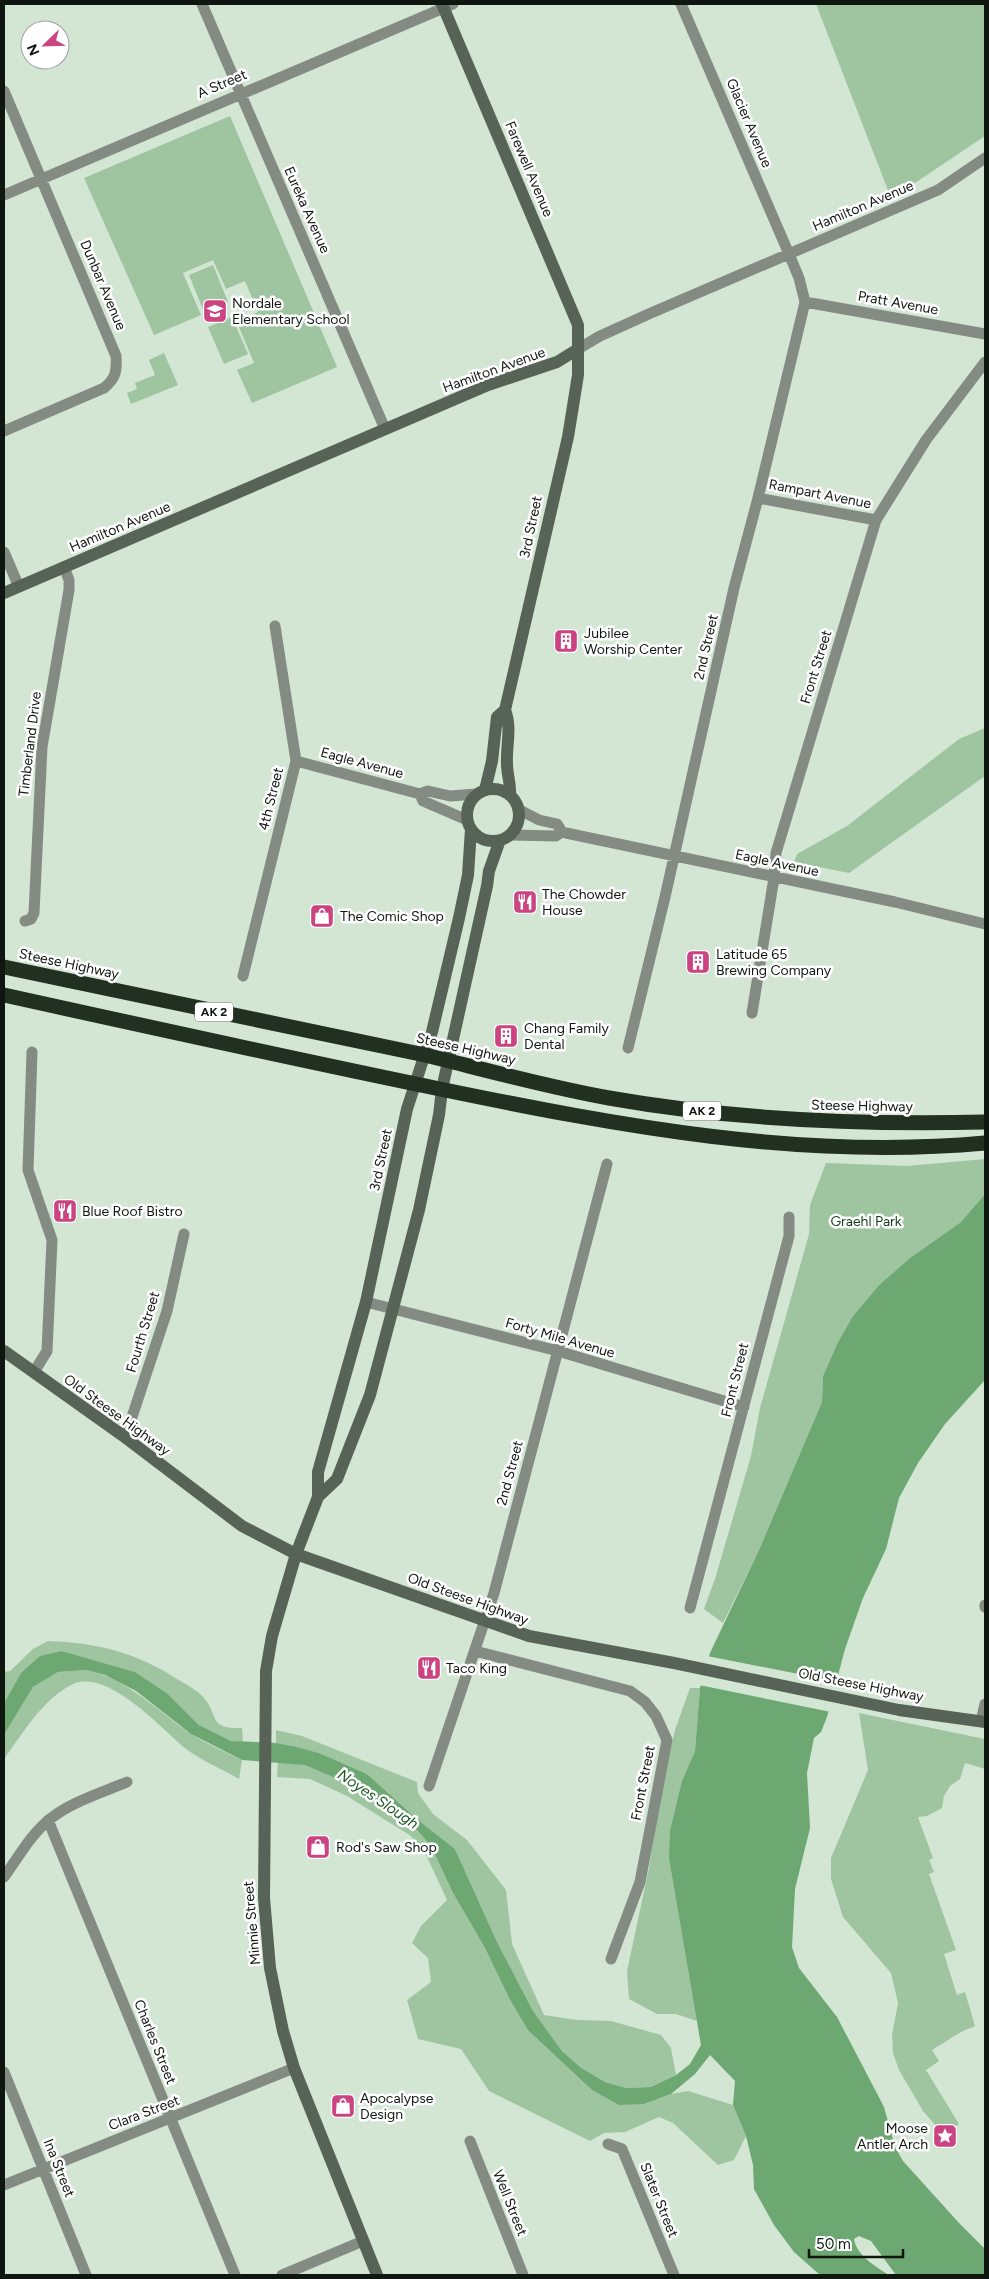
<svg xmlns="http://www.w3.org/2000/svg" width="989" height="2279" viewBox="0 0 989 2279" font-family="Figtree,sans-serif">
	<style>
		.green { fill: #9fc5a0 }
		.water { fill: #6da771 }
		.pier { fill: #d2e6d3 }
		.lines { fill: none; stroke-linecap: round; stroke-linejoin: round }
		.street { stroke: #838b83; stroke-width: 11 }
		.secondary { stroke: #586358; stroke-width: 12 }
		.highway { stroke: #213021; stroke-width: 15 }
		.labels { text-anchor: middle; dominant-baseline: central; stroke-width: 5; stroke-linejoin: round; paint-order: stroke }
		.shield { fill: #fff; stroke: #575c57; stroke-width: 1 }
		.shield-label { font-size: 12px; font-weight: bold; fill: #0f160f }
		.street-label { font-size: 14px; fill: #0f160f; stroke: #fff }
		.poi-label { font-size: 14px; fill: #0f160f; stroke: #fff; text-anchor: start }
		.park-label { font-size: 14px; fill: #133d19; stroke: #fff }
		.water-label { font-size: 15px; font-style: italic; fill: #195622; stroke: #fff }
	</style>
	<rect width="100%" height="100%" fill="#d2e6d3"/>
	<path class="green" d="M 816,4 L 985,4 L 985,136 L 906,189 L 889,193 Z
		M 230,116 L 337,367 L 252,403 L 237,370 L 254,363 L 237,322 L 258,312 L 245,281 L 226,289 L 213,260 L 183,273 L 201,315 L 154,335 L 84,178 Z
		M 213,265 L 228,302 L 204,312 L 189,275 Z
		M 232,317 L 248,354 L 224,364 L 208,327 Z
		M 164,353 L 178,385 L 131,404 L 127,393 L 137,389 L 135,383 L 155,375 L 149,360 Z
		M 985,728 L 985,776 L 849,873 L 794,862 L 797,854 L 847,826 L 959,739 Z
		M 985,1159 L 985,1194 L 961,1222 L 910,1258 L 879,1285 L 853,1316 L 838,1342 L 823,1376 L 822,1402 L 759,1550 L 723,1623 L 704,1609 L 715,1579 L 751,1456 L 760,1408 L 809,1234 L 810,1205 L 826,1163 L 907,1166 Z
		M 48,1641 C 96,1643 132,1651 174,1677 C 183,1683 196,1689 203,1697 C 220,1715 206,1729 242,1728 L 243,1742 L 231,1741 L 199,1725 L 168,1694 L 135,1672 L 62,1651 L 21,1673 L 4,1703 L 4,1672 L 10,1671 L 33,1649 Z
		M 87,1670 C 129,1680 156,1710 191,1734 C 207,1744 225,1752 242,1760 L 239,1779 C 222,1769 202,1761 186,1749 C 162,1729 104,1664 69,1686 C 39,1704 24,1732 4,1759 L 4,1735 L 33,1687 L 58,1672 Z
		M 690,1688 L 700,1688 L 695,1751 L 682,1781 L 669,1859 L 697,2021 L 676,2014 L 657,2014 L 629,1999 L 627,1971 L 649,1868 L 663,1781 L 675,1730 Z
		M 859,1713 L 985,1739 L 985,1769 L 965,1763 L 960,1779 L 950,1786 L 944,1796 L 942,1808 L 927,1816 L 918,1817 L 933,1858 L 929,1860 L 934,1872 L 929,1874 L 956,1950 L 944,1954 L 957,1995 L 965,1992 L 975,2026 L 961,2032 L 932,2050 L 939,2061 L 926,2070 L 959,2124 L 943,2134 L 923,2111 L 899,2070 L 893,2053 L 892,2035 L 898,2003 L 891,1973 L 843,1917 L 831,1879 L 831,1858 L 868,1770 Z
		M 276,1730 L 302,1736 L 417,1782 L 418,1793 L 433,1814 L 467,1840 L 506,1890 L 512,1944 L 544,2015 L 577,2020 L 611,2021 L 661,2035 L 671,2048 L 676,2075 L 651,2087 L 626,2088 L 605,2082 L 580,2067 L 562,2051 L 533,2011 L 497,1942 L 455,1849 L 418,1820 L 367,1774 L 319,1753 L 276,1743 Z
		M 278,1762 L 306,1765 L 352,1785 L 417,1830 L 431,1846 L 453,1893 L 485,1948 L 509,1998 L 529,2030 L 592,2090 L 644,2104 L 671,2094 L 688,2091 L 733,2105 L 746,2136 L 734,2160 L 718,2165 L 673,2123 L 659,2117 L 625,2132 L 604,2133 L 590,2141 L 489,2091 L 461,2049 L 418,2039 L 407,2000 L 431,1982 L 428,1958 L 412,1943 L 421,1926 L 447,1900 L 427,1857 L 411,1836 L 347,1796 L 310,1779 L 277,1777 Z"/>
	<path class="water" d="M 985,1194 L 985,1380 L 945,1424 L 918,1463 L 899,1498 L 886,1549 L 863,1598 L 845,1649 L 827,1717 L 821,1732 L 814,1738 L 807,1773 L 810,1828 L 795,1889 L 792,1947 L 799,1968 L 837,2017 L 859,2059 L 884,2107 L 895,2147 L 903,2161 L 959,2223 L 985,2249 L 985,2275 L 896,2275 L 871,2241 L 859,2236 L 854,2239 C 856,2255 876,2267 889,2275 L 820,2275 L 794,2252 L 774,2225 L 754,2189 L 753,2165 L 746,2136 L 733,2105 L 735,2081 L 710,2055 L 695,2074 L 671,2094 L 644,2104 L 619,2105 L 592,2090 L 528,2030 L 509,1998 L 485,1948 L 453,1893 L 431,1846 L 417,1830 L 352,1785 L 305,1765 L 242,1760 L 191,1734 L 136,1691 L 105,1675 L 87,1670 L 58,1672 L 33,1687 L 4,1735 L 4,1703 L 21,1673 L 40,1656 L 62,1651 L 135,1672 L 168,1694 L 199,1725 L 231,1741 L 276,1743 L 296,1747 L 319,1753 L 367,1774 L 418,1820 L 455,1849 L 497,1942 L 533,2011 L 562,2051 L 580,2067 L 605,2082 L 626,2088 L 651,2087 L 676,2075 L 690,2064 L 701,2045 L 669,1859 L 670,1831 L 682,1781 L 695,1751 L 700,1688 L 710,1653 L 759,1550 L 822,1402 L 823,1376 L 838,1342 L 853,1316 L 879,1285 L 910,1258 L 961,1222 Z"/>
	<path class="pier" d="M 707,1656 L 839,1682 L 831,1712 L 699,1685 Z"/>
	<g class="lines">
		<path class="street" d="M 202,4 L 385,429
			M 4,91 L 116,356 C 117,371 116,378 104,388 L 4,431
			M 4,195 L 453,4
			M 805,302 L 985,334
			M 578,349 L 600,336 L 651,313 L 938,190 L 985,158
			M 758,498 L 876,520
			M 4,552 L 19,587
			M 296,761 L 420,794 L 428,791 L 450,796 L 477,794
			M 420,794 L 423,801 L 467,820
			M 518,809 L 539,820 L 557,824 L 562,832 L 566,833 L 895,902 L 985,924
			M 511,835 L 556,836 L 562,832
			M 25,921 L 31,919 L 34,913 L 42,747 L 69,590 L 69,580 L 64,567
			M 243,976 L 296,761 L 275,626
			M 752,1013 L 774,878 L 776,853 L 876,520 L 926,440 L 985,362
			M 628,1048 L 665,897 L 734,588 L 758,498 L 805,302 L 799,278 L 789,254 L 681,4
			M 32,1052 L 28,1170 L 52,1240 L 47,1351 L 34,1372
			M 366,1302 L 558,1351 L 744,1407
			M 122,1435 L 131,1420 L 167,1311 L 184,1234
			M 985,1605 L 985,1607
			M 690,1608 L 789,1236 L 789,1217
			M 475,1651 L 630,1691 L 645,1702 L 656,1716 L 667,1740 L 640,1882 L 611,1959
			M 981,1721 L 985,1704
			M 429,1786 L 494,1593 L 607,1164
			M 48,1820 L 235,2275
			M 4,1877 C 18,1858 31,1834 50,1819 C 71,1802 101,1793 127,1782
			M 4,2072 L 86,2275
			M 470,2141 L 523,2275
			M 608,2144 L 622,2149 L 674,2275
			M 4,2185 L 294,2068
			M 282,2275 L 363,2241"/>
		<path class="secondary" d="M 442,4 L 578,325 L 578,375 L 568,437 L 505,710 L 497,717 L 492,761 L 485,790
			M 4,593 L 488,385 L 557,362 L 578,349
			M 505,710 C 512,728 506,745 507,764 C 507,775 511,784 510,795
			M467 815a26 26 0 1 1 52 0a26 26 0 1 1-52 0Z
			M 4,1351 L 122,1435 L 242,1526 L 296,1554 L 529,1636 L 674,1663 L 899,1710 L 985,1722
			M 318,1497 L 337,1479 L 370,1395 L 419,1210 L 439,1115 L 442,1089 L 487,886 L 489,871 L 500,840
			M 377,2275 L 294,2068 L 283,2031 L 270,1968 L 264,1898 L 266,1671 L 272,1636 L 296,1554 L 318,1497 L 318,1472 L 366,1302 L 407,1109 L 432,1032 L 459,918 L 468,875 L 471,829"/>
		<path class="highway" d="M 4,967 L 425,1055 C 486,1070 547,1087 609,1098 C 733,1120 859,1125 985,1122
			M 4,995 C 149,1027 294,1059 440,1089 C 619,1126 801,1160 985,1143"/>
	</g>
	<defs>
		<symbol id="school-square" viewBox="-11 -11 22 22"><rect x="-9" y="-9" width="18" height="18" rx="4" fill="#cb4481" stroke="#fff"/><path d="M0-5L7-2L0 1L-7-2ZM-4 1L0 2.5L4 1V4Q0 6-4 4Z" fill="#fff"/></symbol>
		<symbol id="building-square" viewBox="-11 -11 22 22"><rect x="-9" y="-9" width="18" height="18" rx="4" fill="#cb4481" stroke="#fff"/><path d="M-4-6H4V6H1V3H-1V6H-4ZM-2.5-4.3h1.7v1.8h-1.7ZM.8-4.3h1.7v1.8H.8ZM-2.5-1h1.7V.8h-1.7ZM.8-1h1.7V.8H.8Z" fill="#fff"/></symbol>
		<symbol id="restaurant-square" viewBox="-11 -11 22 22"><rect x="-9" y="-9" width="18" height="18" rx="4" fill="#cb4481" stroke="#fff"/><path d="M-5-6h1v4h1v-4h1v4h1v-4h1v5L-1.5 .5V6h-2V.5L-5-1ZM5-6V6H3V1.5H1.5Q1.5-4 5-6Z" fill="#fff"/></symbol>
		<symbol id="shop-square" viewBox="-11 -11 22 22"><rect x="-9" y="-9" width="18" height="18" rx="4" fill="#cb4481" stroke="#fff"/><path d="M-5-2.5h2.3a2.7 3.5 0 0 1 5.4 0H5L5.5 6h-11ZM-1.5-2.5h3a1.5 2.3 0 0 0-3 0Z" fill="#fff"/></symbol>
		<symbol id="sight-square" viewBox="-11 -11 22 22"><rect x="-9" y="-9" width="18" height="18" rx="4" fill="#cb4481" stroke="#fff"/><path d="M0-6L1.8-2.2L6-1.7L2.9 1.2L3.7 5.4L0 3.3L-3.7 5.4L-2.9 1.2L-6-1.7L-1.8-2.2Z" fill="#fff"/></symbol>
	</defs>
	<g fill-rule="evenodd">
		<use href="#school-square" x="201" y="297" width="28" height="28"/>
		<use href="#building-square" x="552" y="627" width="28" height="28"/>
		<use href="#restaurant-square" x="511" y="888" width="28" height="28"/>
		<use href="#shop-square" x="308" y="902" width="28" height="28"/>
		<use href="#building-square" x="684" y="948" width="28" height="28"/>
		<use href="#building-square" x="492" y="1022" width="28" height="28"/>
		<use href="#restaurant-square" x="51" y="1197" width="28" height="28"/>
		<use href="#restaurant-square" x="415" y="1654" width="28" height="28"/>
		<use href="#shop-square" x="304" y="1833" width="28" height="28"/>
		<use href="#shop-square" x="329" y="2092" width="28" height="28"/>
		<use href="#sight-square" x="931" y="2122" width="28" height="28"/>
	</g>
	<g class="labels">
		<g class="shield">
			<rect x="195" y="1002.5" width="38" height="19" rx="4"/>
			<rect x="683" y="1101.5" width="38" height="19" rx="4"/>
		</g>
		<g class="shield-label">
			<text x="214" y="1012">AK 2</text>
			<text x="702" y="1111">AK 2</text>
		</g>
		<g class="street-label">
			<text transform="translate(222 84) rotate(-23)">A Street</text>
			<text transform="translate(749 123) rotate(67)">Glacier Avenue</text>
			<text transform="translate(529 169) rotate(67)">Farewell Avenue</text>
			<text transform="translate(863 206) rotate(-23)">Hamilton Avenue</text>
			<text transform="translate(307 210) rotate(66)">Eureka Avenue</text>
			<text transform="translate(103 285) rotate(67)">Dunbar Avenue</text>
			<text transform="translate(898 303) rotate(10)">Pratt Avenue</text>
			<text transform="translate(494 370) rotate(-20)">Hamilton Avenue</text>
			<text transform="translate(820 494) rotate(11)">Rampart Avenue</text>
			<text transform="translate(120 527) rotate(-23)">Hamilton Avenue</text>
			<text transform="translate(531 527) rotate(-78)">3rd Street</text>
			<text transform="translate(706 647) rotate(-77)">2nd Street</text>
			<text transform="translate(816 667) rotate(-73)">Front Street</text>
			<text transform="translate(30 744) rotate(-83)">Timberland Drive</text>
			<text transform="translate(362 763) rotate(15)">Eagle Avenue</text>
			<text transform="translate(271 799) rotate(-76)">4th Street</text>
			<text transform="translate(777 863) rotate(12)">Eagle Avenue</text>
			<text transform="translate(69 964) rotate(12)">Steese Highway</text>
			<text transform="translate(466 1049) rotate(13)">Steese Highway</text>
			<text transform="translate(862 1106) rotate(1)">Steese Highway</text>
			<text transform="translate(381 1160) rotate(-78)">3rd Street</text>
			<text transform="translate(143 1332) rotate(-73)">Fourth Street</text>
			<text transform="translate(560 1338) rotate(16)">Forty Mile Avenue</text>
			<text transform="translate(735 1380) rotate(-76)">Front Street</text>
			<text transform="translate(117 1415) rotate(36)">Old Steese Highway</text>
			<text transform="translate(510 1473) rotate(-75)">2nd Street</text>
			<text transform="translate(468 1599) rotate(20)">Old Steese Highway</text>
			<text transform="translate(861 1685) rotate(11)">Old Steese Highway</text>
			<text transform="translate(643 1783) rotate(-79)">Front Street</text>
			<text transform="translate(252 1923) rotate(-95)">Minnie Street</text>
			<text transform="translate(155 2042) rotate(68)">Charles Street</text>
			<text transform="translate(144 2113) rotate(-21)">Clara Street</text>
			<text transform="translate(59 2168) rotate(68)">Ina Street</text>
			<text transform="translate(659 2200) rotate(68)">Slater Street</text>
			<text transform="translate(510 2203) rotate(68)">Well Street</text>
		</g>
		<g class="poi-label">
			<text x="232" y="303">Nordale<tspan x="232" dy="16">Elementary School</tspan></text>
			<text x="584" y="633">Jubilee<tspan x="584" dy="16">Worship Center</tspan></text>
			<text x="542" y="894">The Chowder<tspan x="542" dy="16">House</tspan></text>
			<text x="340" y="916">The Comic Shop</text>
			<text x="716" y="954">Latitude 65<tspan x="716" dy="16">Brewing Company</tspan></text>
			<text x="524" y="1028">Chang Family<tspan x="524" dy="16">Dental</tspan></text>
			<text x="82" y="1211">Blue Roof Bistro</text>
			<text x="446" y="1668">Taco King</text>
			<text x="336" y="1847">Rod's Saw Shop</text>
			<text x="360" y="2098">Apocalypse<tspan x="360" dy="16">Design</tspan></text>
			<text x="928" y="2128" text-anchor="end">Moose<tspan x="928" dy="16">Antler Arch</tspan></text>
		</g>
		<g class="park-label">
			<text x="866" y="1221">Graehl Park</text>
		</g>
		<g class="water-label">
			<text transform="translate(378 1799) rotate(34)">Noyes Slough</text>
		</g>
	</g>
	<rect width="989" height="2279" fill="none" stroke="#0f160f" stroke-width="10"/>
	<g transform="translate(45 45) rotate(247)"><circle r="24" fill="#ffffff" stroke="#9fa29f"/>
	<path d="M0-4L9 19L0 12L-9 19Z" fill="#cb4481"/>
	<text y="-8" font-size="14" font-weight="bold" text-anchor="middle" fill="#0f160f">N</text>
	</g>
	<path d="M809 2249v8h94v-8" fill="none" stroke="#0f160f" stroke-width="2.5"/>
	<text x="816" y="2249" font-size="15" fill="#0f160f" stroke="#ffffff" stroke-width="4" paint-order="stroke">50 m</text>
</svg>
